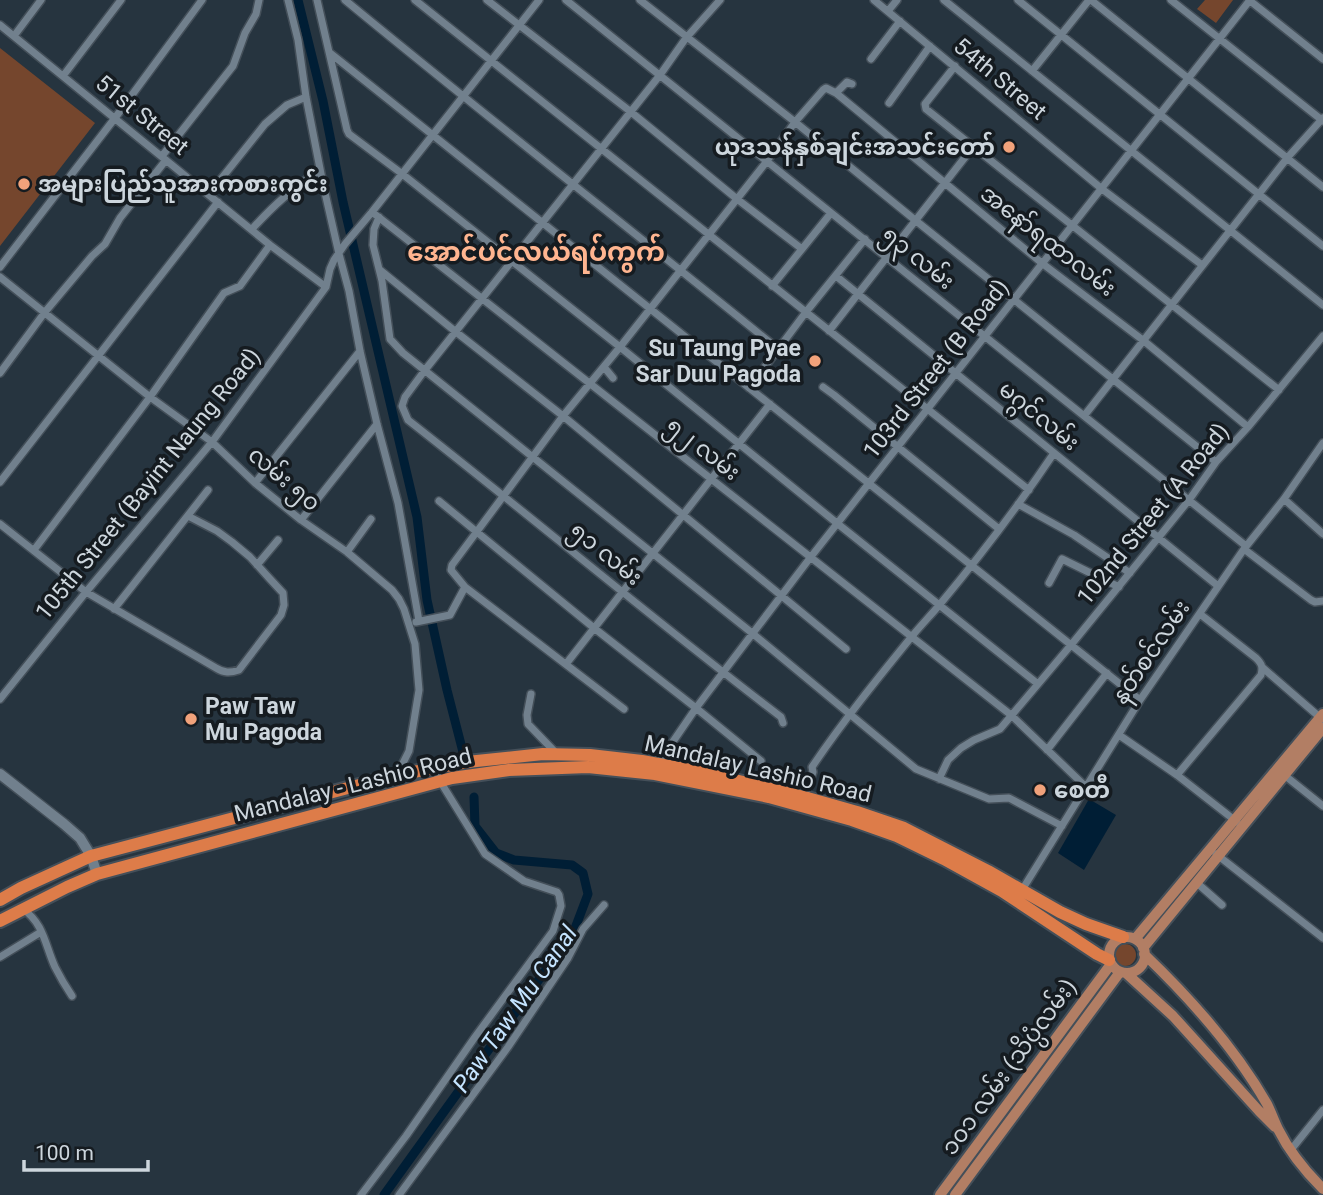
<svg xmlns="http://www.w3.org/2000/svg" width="1323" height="1195" viewBox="0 0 1323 1195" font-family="Roboto,'Noto Sans Myanmar',sans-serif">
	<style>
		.green { fill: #75462d }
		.water { fill: #001e35 }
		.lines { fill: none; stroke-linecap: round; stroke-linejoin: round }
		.canal { stroke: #001e35; stroke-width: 9 }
		.street-casing { stroke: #444f59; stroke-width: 10 }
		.secondary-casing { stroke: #444f59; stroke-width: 13 }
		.primary-casing { stroke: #444f59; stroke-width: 14 }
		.highway-casing { stroke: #444f59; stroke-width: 16 }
		.street { stroke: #71808d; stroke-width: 7 }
		.secondary { stroke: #71808d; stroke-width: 10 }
		.primary { stroke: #b27e64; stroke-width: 10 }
		.highway { stroke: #dd7c49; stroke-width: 12 }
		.poi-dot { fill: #f1a27b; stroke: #151b20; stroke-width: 2.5 }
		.labels { text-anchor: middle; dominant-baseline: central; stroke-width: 7; stroke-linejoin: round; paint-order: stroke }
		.street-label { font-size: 23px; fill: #cdd6dd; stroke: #151b20 }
		.poi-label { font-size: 23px; font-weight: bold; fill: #cdd6dd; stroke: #151b20; text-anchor: start }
		.water-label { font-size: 24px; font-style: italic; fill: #c5e4ff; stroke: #151b20 }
		.quarter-label { font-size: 26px; font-weight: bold; fill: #ffb590; stroke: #151b20 }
	</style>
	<rect width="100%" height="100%" fill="#26343f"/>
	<path class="green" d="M 1205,0 L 1233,0 L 1216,23 L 1197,9 Z
		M 0,48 L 95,123 L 0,246 Z
		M1114 955a11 11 0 1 1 22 0a11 11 0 1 1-22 0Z"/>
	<path class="water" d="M 1089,799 L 1116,815 L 1084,870 L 1058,853 Z"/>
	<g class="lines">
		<path class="canal" d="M 298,0 L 323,101 L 343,202 L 417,517 L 427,600 L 447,690 L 464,756
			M 384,1195 L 574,931 L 588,894 L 583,873 L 572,865 L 514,860 L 496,853 L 475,826 L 474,797"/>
		<defs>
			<path id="street" d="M 288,0 L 298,40 L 306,97 L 323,184 L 339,254 L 349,291 L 360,351 L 377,424 L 398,503 L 419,621
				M 317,0 L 347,130 L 349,134 L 401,173 L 620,347 L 838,524 L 1038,684
				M 345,0 C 488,118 634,232 778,349
				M 415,0 L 1029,490
				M 487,0 L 631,112 L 737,199 L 802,249 L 772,286
				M 566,0 L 1246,546
				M 640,0 L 795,122 L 915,220 L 1216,462
				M 720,0 L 686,38 L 660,75 L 425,370 L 405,397 L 402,406 L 408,420 C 533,518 655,621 781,717 L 783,723
				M 874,0 L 1102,189 L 1202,265
				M 944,0 L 1323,305
				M 1018,0 L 1323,246
				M 1091,0 L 1323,187
				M 1171,0 L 1323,121
				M 1249,0 L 1323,59
				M 888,11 L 897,0
				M 0,25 L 270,245 L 326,287
				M 14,36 L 41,0
				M 330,53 L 1140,700
				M 871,59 L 900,21
				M 955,66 L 925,104 L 926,109 L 1279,390
				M 1032,71 L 1089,0
				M 63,76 L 121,0
				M 836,93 L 847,82 L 852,84
				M 889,103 L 930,46
				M 162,156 L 233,66 L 245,33 L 256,14 L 259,0
				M 209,194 L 265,124 L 287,105 L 306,97
				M 372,212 L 1011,715 L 1086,787
				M 379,217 L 374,229 L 373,245 L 382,281 L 390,339 L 403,353 L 752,633 L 916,769 L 989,799 L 1009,798 L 1062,826
				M 252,229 C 275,204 292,189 320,170
				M 802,249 L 831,213
				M 0,267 L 115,118 L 202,0
				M 380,270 L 456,332 L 563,416 L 846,649
				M 836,276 L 1218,586
				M 0,277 L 150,397 L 212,442 L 255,483 L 301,520 L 347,552 L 392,590 L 399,599 L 404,609 L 415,644 L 419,690 L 409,751 L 397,775
				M 829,331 L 973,147
				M 604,367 L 613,378
				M 0,373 L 45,312 L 92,256 L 105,244 L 120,218 L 166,160
				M 823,387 L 834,395 L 999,529
				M 749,388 L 806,312 L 865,239
				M 1084,416 L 1288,157 L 1323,118
				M 0,482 L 218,202
				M 255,483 L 360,351
				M 1284,499 L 1323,534
				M 439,501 L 594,628 L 696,708 L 761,761
				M 1018,504 L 1074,535 L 1130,573
				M 301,520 L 377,424
				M 0,524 L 86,592 L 216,668 C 224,673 230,673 239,670 L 281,615 L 284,605 L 283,593 L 270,579 L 250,557 L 232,542 L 217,531 L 188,516
				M 1244,549 L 1311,600 L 1315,602 L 1323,601
				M 34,550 L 150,397 L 224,293 L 240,286 L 270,245
				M 347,552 L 371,519
				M 257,565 L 278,540
				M 1049,583 L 1062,559 L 1119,587
				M 114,609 L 208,490
				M 1200,614 L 1256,658 C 1262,664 1263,667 1261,675 L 1177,775 L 1237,822
				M 416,622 L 450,615 L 465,587
				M 566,664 L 770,404
				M 1263,668 L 1323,720
				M 531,694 L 527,715 L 528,724 L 557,754
				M 0,699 L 86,592 L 212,442 L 326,287 L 330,269 L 334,260 L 345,244 L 372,212 L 539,0
				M 624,709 L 465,587 L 451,570 L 452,565 L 563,416 L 620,347 L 767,161 L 795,122 L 823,90 L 826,88 L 836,93 L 1043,264 L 1144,341 L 1248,427
				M 1119,735 L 1177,775
				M 1047,750 L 1107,673
				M 657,765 L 696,708 L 810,558 L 1250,0
				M 1283,774 L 1323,806
				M 939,779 L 948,760 L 961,748 L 974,740 L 1000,729 L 1071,645 L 1189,500 L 1216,462 L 1248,427 L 1323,336
				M 804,797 L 813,772 L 812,767 C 843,721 878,678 913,635 C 922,624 932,614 941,603 C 981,555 1019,505 1054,453
				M 1216,854 L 1323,938
				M 1197,883 L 1222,905
				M 1022,890 L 1140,700 L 1244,549 L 1284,499 L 1323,443
				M 23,909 C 44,924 45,945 55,967 C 60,977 66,987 72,996
				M 0,957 L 41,932
				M 1290,1151 L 1323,1110
				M 361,1195 L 406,1136 L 475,1037 L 553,931 L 561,906 L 559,895 L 557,892 L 524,881 L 485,854 L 440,781 L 435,768
				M 399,1195 L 508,1047 L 568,958 L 583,929 L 604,905"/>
			<path id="secondary" d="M 0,774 L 64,824 L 80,838 L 91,856 L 97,874"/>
			<path id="primary" d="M1109 955a18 18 0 1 1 36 0a18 18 0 1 1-36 0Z
				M 1135,939 L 1323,714
				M 1143,948 L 1323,728
				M 1144,954 C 1190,998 1235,1048 1267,1104 C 1271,1112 1274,1121 1278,1129 C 1289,1151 1306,1172 1323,1189
				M 1126,973 L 1173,1016 L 1259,1111 L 1275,1127
				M 940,1195 L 1111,964
				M 955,1195 L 1120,972"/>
			<path id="highway" d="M 0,900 L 21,888 L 91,856 L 397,775 L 467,762 L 543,754 L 590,755 L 642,761 L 702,772 L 804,797 L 857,812 L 904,828 L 988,871 L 1060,912 L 1086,924 L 1123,937
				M 0,921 L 67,887 L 97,874 L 452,778 L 509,770 L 588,767 L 655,774 L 769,797 L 852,820 L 897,836 L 944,859 L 1002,891 L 1097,954 L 1109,960"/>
		</defs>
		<use href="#street" class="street-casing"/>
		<use href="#secondary" class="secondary-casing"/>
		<use href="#primary" class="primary-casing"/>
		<use href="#highway" class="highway-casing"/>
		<use href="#street" class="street"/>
		<use href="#secondary" class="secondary"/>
		<use href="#primary" class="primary"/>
		<use href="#highway" class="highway"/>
	</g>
	<g class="poi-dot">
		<circle cx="1009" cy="147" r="7"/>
		<circle cx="24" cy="184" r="7"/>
		<circle cx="815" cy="361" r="7"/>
		<circle cx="191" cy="719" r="7"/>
		<circle cx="1040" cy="790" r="7"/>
	</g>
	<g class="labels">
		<g class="street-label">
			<text transform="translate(1000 79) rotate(40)">54th Street</text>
			<text transform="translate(142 115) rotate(39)">51st Street</text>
			<text transform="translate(1048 241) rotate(38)">အနော်ရထာလမ်း</text>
			<text transform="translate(918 258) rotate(39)">၅၃ လမ်း</text>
			<text transform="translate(936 369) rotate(-52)">103rd Street (B Road)</text>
			<text transform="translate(1039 416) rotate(39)">မဂ္ဂင်လမ်း</text>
			<text transform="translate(703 449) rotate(38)">၅၂ လမ်း</text>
			<text transform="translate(284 479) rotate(40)">လမ်း ၅၀</text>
			<text transform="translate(148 484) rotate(-51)">105th Street (Bayint Naung Road)</text>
			<text transform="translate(1153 514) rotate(-51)">102nd Street (A Road)</text>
			<text transform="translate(606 554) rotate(39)">၅၁ လမ်း</text>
			<text transform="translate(1151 652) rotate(-56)">နတ်စင်လမ်း</text>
			<text transform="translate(758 769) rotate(13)">Mandalay Lashio Road</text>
			<text transform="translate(353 785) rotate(-14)">Mandalay - Lashio Road</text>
			<text transform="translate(1009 1067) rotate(-54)">၁၀၁ လမ်း (သိပ္ပံလမ်း)</text>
		</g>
		<g class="poi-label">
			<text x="995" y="147" text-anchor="end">ယုဒသန်နှစ်ချင်းအသင်းတော်</text>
			<text x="38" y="184">အများပြည်သူအားကစားကွင်း</text>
			<text x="801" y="348" text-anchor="end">Su Taung Pyae<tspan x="801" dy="26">Sar Duu Pagoda</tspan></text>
			<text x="205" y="706">Paw Taw<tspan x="205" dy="26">Mu Pagoda</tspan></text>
			<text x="1054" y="790">စေတီ</text>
		</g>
		<g class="water-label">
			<text transform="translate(515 1009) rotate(-55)">Paw Taw Mu Canal</text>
		</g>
		<g class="quarter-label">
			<text x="536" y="252">အောင်ပင်လယ်ရပ်ကွက်</text>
		</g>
	</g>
	<path d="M24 1160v10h124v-10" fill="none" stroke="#cdd6dd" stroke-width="3.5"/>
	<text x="35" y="1160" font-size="21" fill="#cdd6dd" stroke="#151b20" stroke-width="5" paint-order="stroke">100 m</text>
</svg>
